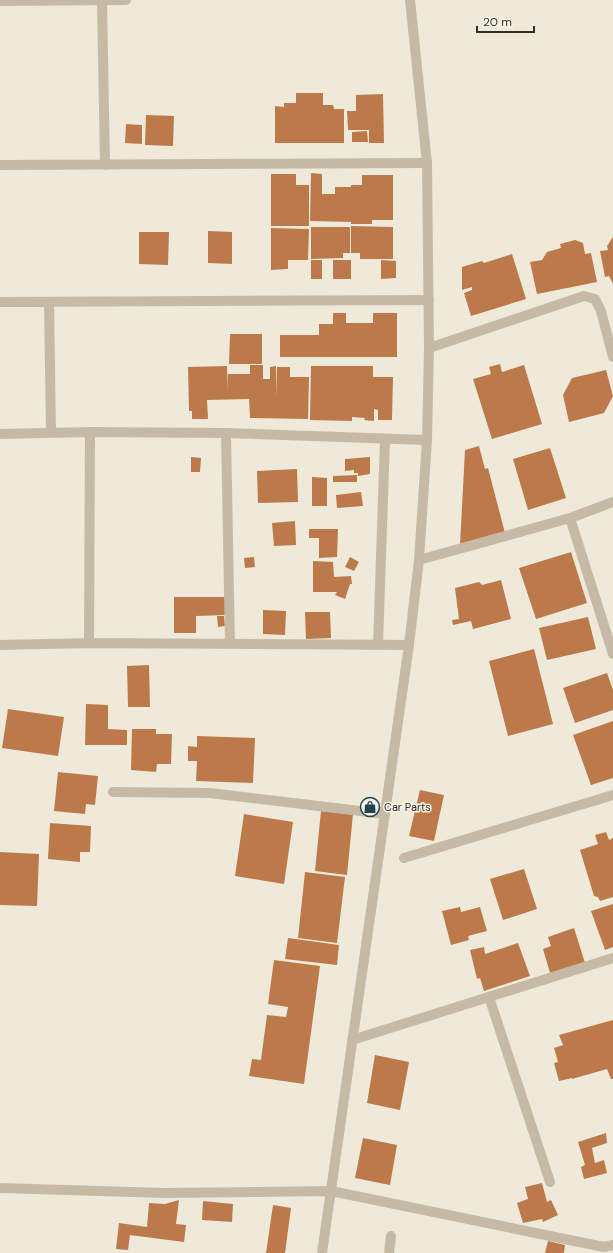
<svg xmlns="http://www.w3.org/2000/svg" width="613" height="1253" viewBox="0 0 613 1253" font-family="'DM Sans',sans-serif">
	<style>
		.building { fill: #bc7a4a }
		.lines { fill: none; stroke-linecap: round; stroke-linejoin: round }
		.service { stroke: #c6baa7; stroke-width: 10 }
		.minor { stroke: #c6baa7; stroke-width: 10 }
		.tertiary { stroke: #c6baa7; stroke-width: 10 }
		.labels { text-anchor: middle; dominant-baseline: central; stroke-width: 3; stroke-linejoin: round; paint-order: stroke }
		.poi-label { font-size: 11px; fill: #332d27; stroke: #f7f2e6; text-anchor: start }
	</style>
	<rect width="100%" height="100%" fill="#efe9da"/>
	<path class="building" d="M 296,93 L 323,93 L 323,105 L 333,105 L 334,109 L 344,109 L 344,143 L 275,143 L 275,106 L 284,107 L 284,103 L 296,103 Z
		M 383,94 L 384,143 L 369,143 L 369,130 L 348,130 L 347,111 L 356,111 L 356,95 Z
		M 146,115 L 174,116 L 173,146 L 145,145 Z
		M 126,124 L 142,125 L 142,144 L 125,143 Z
		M 367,131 L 368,142 L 352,142 L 352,132 Z
		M 311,173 L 322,174 L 322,194 L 335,194 L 335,187 L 351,187 L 351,222 L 310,221 Z
		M 271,174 L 296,174 L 296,185 L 309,185 L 309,226 L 271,226 Z
		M 362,175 L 393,175 L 393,220 L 372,220 L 372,224 L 351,224 L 351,185 L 362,185 Z
		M 351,226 L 393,227 L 393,259 L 360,259 L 360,253 L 351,253 Z
		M 311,227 L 350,227 L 350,253 L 343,253 L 343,258 L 311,259 Z
		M 271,228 L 309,229 L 308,260 L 288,260 L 288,269 L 271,270 Z
		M 208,231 L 232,232 L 232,264 L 208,263 Z
		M 139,232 L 169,232 L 168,265 L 139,264 Z
		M 613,237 L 613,284 L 609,276 L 605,277 L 600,251 L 608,250 L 607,246 Z
		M 575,240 L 583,243 L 585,254 L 591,253 L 597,282 L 537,294 L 530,262 L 542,260 L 547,252 L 561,248 L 560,244 Z
		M 512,254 L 526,299 L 471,316 L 464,293 L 472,290 L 472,287 L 462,290 L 462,267 L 482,261 L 484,263 Z
		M 311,260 L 322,260 L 322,279 L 311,279 Z
		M 333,260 L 351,260 L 351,279 L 333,279 Z
		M 381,260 L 396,261 L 396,278 L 381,279 Z
		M 333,313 L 346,313 L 346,323 L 373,323 L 373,313 L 397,313 L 397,357 L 280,357 L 280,335 L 319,335 L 319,324 L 333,324 Z
		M 230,334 L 262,334 L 262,364 L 229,364 Z
		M 500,364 L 502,372 L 524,365 L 542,424 L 492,439 L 473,379 L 491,374 L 489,367 Z
		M 250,365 L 263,365 L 263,379 L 270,379 L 270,367 L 276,366 L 277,397 L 277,367 L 290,367 L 290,377 L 309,377 L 308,419 L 250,418 L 249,399 L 207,400 L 208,419 L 192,419 L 192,411 L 189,411 L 188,367 L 227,366 L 228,390 L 228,374 L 250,374 Z
		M 311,366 L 373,366 L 373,377 L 393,377 L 392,420 L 378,420 L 378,410 L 374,409 L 374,421 L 364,420 L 365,418 L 352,417 L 352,421 L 310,420 Z
		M 606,370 L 613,396 L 604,413 L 569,422 L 563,395 L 572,378 Z
		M 479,446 L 485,469 L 488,468 L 505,533 L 460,545 L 465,450 Z
		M 550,448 L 566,498 L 528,510 L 513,459 Z
		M 191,457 L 201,458 L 200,472 L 191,472 Z
		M 370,457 L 370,474 L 358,476 L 358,473 L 354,473 L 354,470 L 345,471 L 345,459 Z
		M 297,469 L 298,502 L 258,503 L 257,471 Z
		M 357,475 L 357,482 L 333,482 L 333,476 Z
		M 312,477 L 327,478 L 327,506 L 312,506 Z
		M 361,492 L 363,506 L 337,508 L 336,495 Z
		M 295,521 L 296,545 L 274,546 L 272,523 Z
		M 309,529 L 338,529 L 337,557 L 319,558 L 319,538 L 309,538 Z
		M 571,552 L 587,603 L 536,619 L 519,568 Z
		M 254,557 L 255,567 L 245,568 L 244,558 Z
		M 350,557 L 359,562 L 354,571 L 345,567 Z
		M 313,561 L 333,562 L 334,577 L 351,576 L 352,584 L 350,584 L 345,599 L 335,595 L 337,592 L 313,592 Z
		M 501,580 L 511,619 L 473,629 L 471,621 L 453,625 L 452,620 L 459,619 L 455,588 L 479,582 L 482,585 Z
		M 174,597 L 226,597 L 226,615 L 196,616 L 196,633 L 174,633 Z
		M 263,610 L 286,611 L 285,635 L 263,634 Z
		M 305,612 L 330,612 L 331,638 L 306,639 Z
		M 217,616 L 224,616 L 225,626 L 218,627 Z
		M 588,617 L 596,649 L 547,660 L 539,628 Z
		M 534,649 L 553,724 L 508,736 L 489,661 Z
		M 149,665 L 150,707 L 128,707 L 127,666 Z
		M 607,673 L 613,690 L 613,710 L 575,723 L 563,688 Z
		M 86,704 L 108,705 L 108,729 L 127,730 L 127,745 L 85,745 Z
		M 8,709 L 64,717 L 58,756 L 2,748 Z
		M 613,721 L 613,778 L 591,785 L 573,735 Z
		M 132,729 L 156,729 L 156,734 L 172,734 L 171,764 L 157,764 L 156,772 L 131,770 Z
		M 197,736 L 255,738 L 253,783 L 196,781 L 197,761 L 188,761 L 188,746 L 197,747 Z
		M 58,772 L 98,776 L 95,805 L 86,804 L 85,814 L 54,811 Z
		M 420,790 L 444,795 L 434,841 L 409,836 Z
		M 321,811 L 353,814 L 347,875 L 315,871 Z
		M 244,814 L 293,822 L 284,884 L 235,876 Z
		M 50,823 L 91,826 L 90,852 L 80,852 L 80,862 L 48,859 Z
		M 606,832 L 609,840 L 613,838 L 613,897 L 600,901 L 598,897 L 594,896 L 580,850 L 598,844 L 595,835 Z
		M 0,852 L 39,854 L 37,906 L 0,905 Z
		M 524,869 L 537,909 L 503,920 L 490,879 Z
		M 305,872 L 345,877 L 337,943 L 298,938 Z
		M 613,904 L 613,947 L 605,950 L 591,911 Z
		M 460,907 L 461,912 L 480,907 L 487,931 L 468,936 L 469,940 L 451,945 L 442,911 Z
		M 574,928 L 585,963 L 550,973 L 543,949 L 551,946 L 548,937 Z
		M 288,938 L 339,945 L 337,965 L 285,959 Z
		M 518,943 L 530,976 L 484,991 L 480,978 L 477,979 L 470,950 L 484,947 L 485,954 Z
		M 274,960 L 320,966 L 304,1084 L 249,1076 L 252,1059 L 261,1060 L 267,1015 L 286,1017 L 288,1007 L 268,1004 Z
		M 613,1020 L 613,1079 L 611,1079 L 607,1069 L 572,1079 L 572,1078 L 559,1081 L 554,1063 L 558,1062 L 554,1048 L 563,1045 L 559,1035 Z
		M 375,1055 L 409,1062 L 400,1110 L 367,1103 Z
		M 606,1133 L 607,1143 L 592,1148 L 595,1163 L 604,1160 L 607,1173 L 584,1179 L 581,1167 L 585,1165 L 578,1142 Z
		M 363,1138 L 397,1145 L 390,1185 L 355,1178 Z
		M 542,1183 L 547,1202 L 551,1200 L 558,1215 L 543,1222 L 542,1219 L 523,1223 L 517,1203 L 528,1199 L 525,1187 Z
		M 179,1200 L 176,1224 L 186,1225 L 184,1242 L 130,1235 L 128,1250 L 116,1249 L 119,1223 L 147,1227 L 149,1203 L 165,1204 Z
		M 203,1201 L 233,1204 L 232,1222 L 202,1220 Z
		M 273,1205 L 291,1208 L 285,1253 L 266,1253 Z
		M 548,1241 L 565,1245 L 564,1253 L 545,1253 Z"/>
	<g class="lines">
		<path class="service" d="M 489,997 L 550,1182
			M 389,1253 L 391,1236"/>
		<path class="minor" d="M 0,1 L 126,0
			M 102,1 L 105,165
			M 0,165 L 427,163
			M 0,302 L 429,300
			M 49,302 L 51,433
			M 429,348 L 584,296 L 595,299 L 601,311 L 613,357
			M 226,433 L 230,644
			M 0,434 L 90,432 L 226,433 L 427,440
			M 570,518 L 613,654
			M 419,560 L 570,518 L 613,502
			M 89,643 L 90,432
			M 0,645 L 89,643 L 409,645
			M 378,645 L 385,439
			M 113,792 L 210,793 L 385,814
			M 404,858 L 613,795
			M 352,1040 L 613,958
			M 0,1188 L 165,1193 L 331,1191 L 604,1247 L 613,1245"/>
		<path class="tertiary" d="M 322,1253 L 409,645 L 419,560 L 427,440 L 429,348 L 427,163 L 410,0"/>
	</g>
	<defs>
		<symbol id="shop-ring" viewBox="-11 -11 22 22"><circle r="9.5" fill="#f7f2e6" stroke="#204551" stroke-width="1.5"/><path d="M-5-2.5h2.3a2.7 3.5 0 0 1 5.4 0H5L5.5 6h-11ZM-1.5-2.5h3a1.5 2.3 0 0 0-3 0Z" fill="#204551"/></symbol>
	</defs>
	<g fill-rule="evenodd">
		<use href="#shop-ring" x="359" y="796" width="22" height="22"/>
	</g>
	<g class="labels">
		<g class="poi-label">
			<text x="384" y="807">Car Parts</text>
		</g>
	</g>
	<path d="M477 26v6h57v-6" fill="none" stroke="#332d27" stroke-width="2"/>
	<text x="483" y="26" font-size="12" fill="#332d27" stroke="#f7f2e6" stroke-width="3" paint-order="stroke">20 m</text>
</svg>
